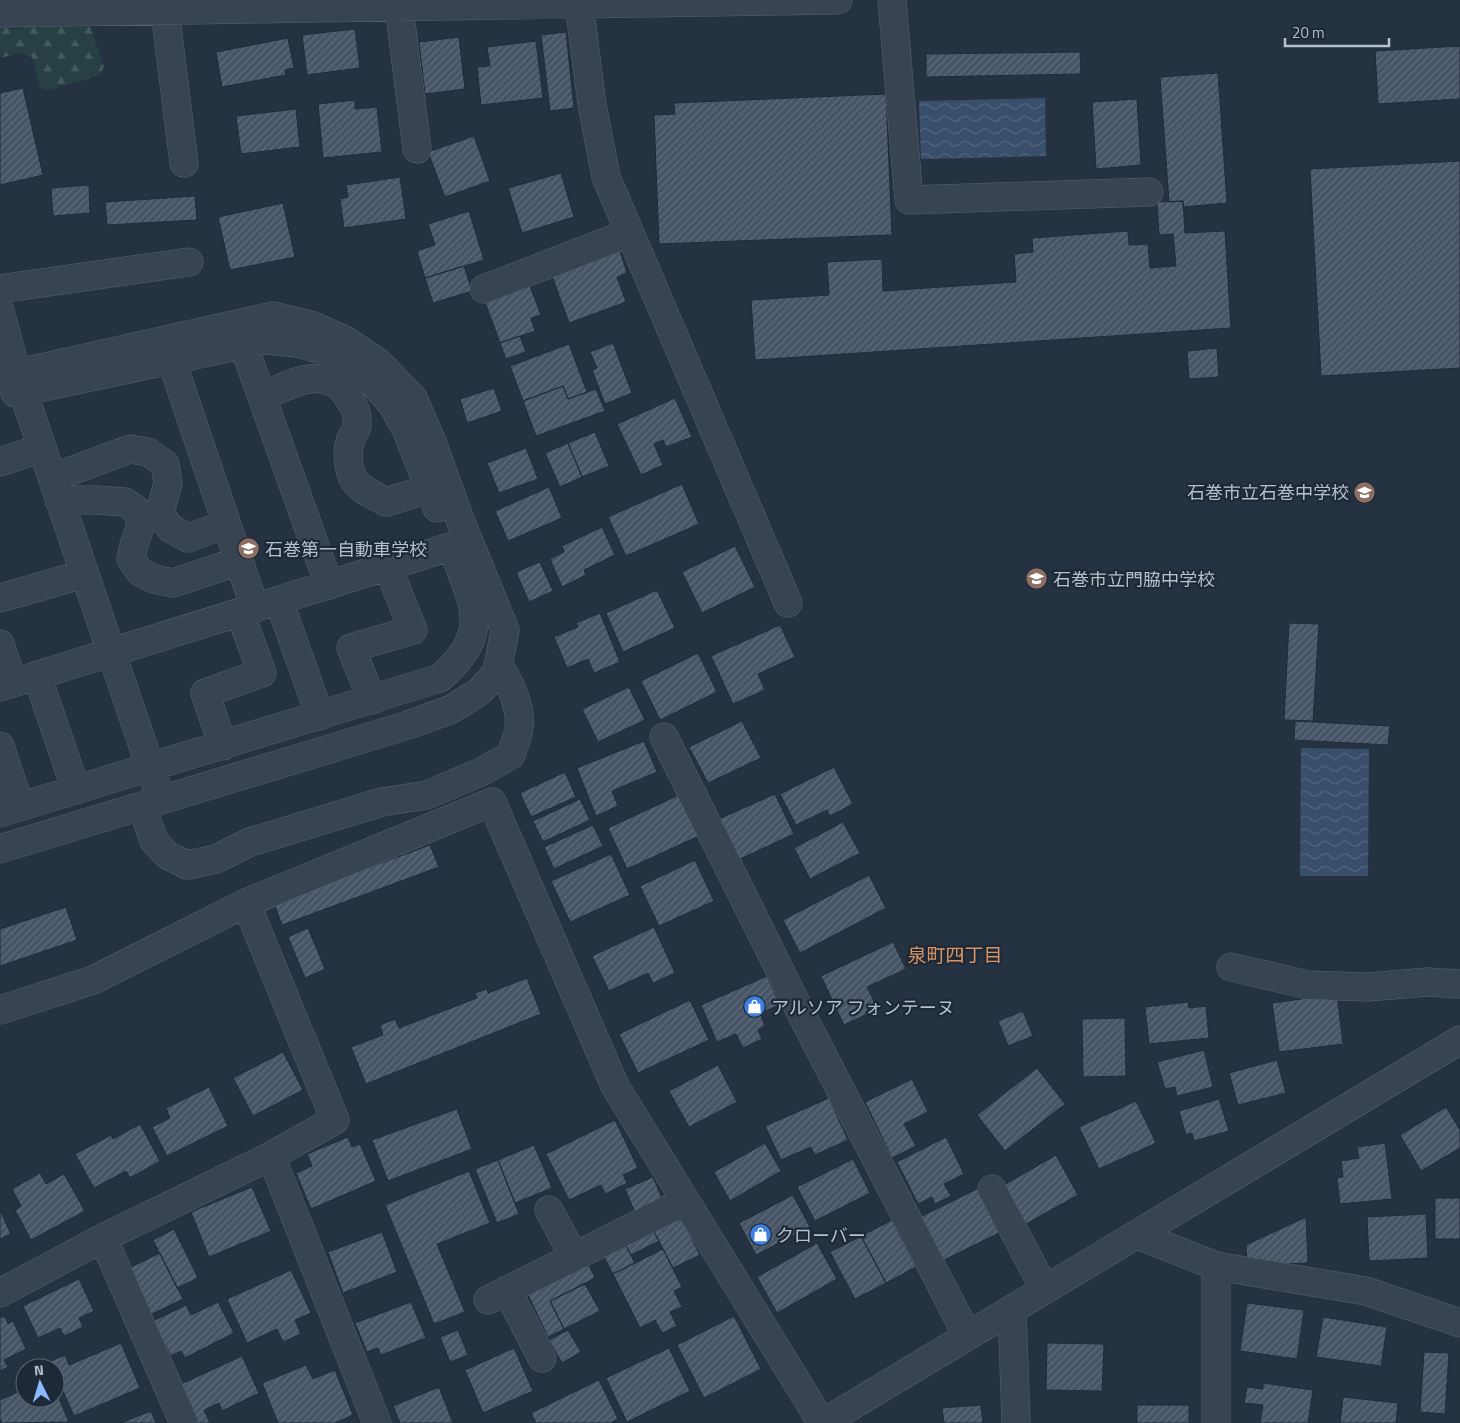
<svg xmlns="http://www.w3.org/2000/svg" width="1460" height="1423" viewBox="0 0 1460 1423" font-family="'Titillium Web','Noto Sans JP',sans-serif">
	<style>
		.forest { fill: url(#forest-firs) }
		.water { fill: url(#water-waves) }
		.building { fill: url(#building-hatch); stroke: #202b39 }
		.lines { fill: none; stroke-linecap: round; stroke-linejoin: round }
		.minor-casing { stroke: #57626f; stroke-width: 29 }
		.minor { stroke: #394452; stroke-width: 28 }
		.labels { text-anchor: middle; dominant-baseline: central; stroke-width: 4.5; stroke-linejoin: round; paint-order: stroke }
		.poi-label { font-size: 18px; fill: #b6bfcc; stroke: #1e2937; text-anchor: start }
		.neighbourhood-label { font-size: 19px; fill: #da9463; stroke: #1e2937 }
	</style>
	<defs>
		<pattern id="forest-firs" width="22" height="20" patternUnits="userSpaceOnUse" patternTransform="scale(1.25)"><rect width="22" height="20" fill="#274043"/><path d="M5 1l3.5 6h-7zM16 11l3.5 6h-7z" fill="#445a5d"/></pattern>
		<pattern id="water-waves" width="16" height="10" patternUnits="userSpaceOnUse" patternTransform="scale(1.25)"><rect width="16" height="10" fill="#384e6a"/><path d="M0 5q4-4 8 0t8 0" fill="none" stroke="#53667e"/></pattern>
		<pattern id="building-hatch" width="6" height="6" patternUnits="userSpaceOnUse" patternTransform="scale(1.25)"><rect width="6" height="6" fill="#465466"/><path d="M-1 1l2-2M0 6l6-6M5 7l2-2" fill="none" stroke="#5e6b7b"/></pattern>
	</defs>
	<rect width="100%" height="100%" fill="#253242"/>
	<path class="forest" d="M 30,25 L 72,27 L 90,26 L 104,66 L 100,75 L 50,90 L 40,88 L 32,57 L 20,53 L 0,58 L 0,27 L 16,30 Z"/>
	<path class="water" d="M 1045,98 L 1046,156 L 921,159 L 919,101 Z
		M 1301,748 L 1369,749 L 1368,876 L 1300,876 Z"/>
	<path class="building" d="M 355,29 L 360,68 L 307,75 L 302,35 Z
		M 566,32 L 574,108 L 550,111 L 541,35 Z
		M 459,37 L 465,89 L 425,94 L 419,42 Z
		M 288,38 L 294,68 L 285,70 L 286,75 L 222,87 L 216,52 Z
		M 536,41 L 543,98 L 481,105 L 477,67 L 490,66 L 487,47 Z
		M 1460,46 L 1460,99 L 1378,104 L 1375,51 Z
		M 1080,52 L 1081,74 L 926,77 L 926,54 Z
		M 1218,73 L 1227,203 L 1183,207 L 1183,201 L 1169,202 L 1160,77 Z
		M 23,88 L 43,175 L 0,185 L 0,93 Z
		M 886,94 L 892,235 L 659,244 L 654,115 L 675,114 L 674,103 Z
		M 1137,99 L 1141,165 L 1096,169 L 1092,102 Z
		M 355,100 L 355,109 L 377,107 L 382,152 L 323,158 L 318,104 Z
		M 296,109 L 300,147 L 241,154 L 236,116 Z
		M 474,136 L 490,181 L 445,197 L 428,152 Z
		M 1460,161 L 1460,368 L 1321,376 L 1310,169 Z
		M 561,173 L 574,217 L 522,233 L 508,188 Z
		M 400,177 L 406,219 L 344,228 L 340,199 L 348,197 L 346,185 Z
		M 89,185 L 90,213 L 53,216 L 51,188 Z
		M 195,196 L 197,220 L 107,225 L 105,202 Z
		M 1183,201 L 1185,233 L 1225,231 L 1231,328 L 755,360 L 751,300 L 829,295 L 827,262 L 882,259 L 883,291 L 1016,282 L 1014,254 L 1033,252 L 1032,238 L 1128,231 L 1129,245 L 1148,244 L 1150,268 L 1176,266 L 1173,234 L 1159,235 L 1157,202 Z
		M 283,203 L 295,257 L 230,270 L 218,217 Z
		M 469,211 L 484,260 L 425,278 L 417,251 L 435,245 L 428,224 Z
		M 620,251 L 627,273 L 617,277 L 626,302 L 569,323 L 552,276 Z
		M 464,266 L 472,291 L 433,303 L 425,278 Z
		M 530,286 L 541,315 L 531,318 L 535,331 L 500,343 L 485,302 Z
		M 520,336 L 526,352 L 506,359 L 500,343 Z
		M 613,343 L 632,393 L 605,404 L 592,370 L 597,368 L 590,352 Z
		M 569,344 L 587,392 L 568,399 L 563,386 L 523,401 L 510,366 Z
		M 1217,348 L 1219,377 L 1189,379 L 1187,351 Z
		M 563,386 L 568,399 L 596,389 L 605,411 L 536,436 L 523,401 Z
		M 494,388 L 502,411 L 467,423 L 460,399 Z
		M 675,398 L 692,437 L 666,447 L 663,440 L 654,444 L 663,465 L 641,475 L 617,424 Z
		M 595,432 L 609,466 L 582,477 L 568,443 Z
		M 568,443 L 582,477 L 560,487 L 545,453 Z
		M 526,448 L 538,479 L 499,493 L 487,463 Z
		M 682,484 L 699,524 L 626,556 L 608,517 Z
		M 549,487 L 562,518 L 508,541 L 495,511 Z
		M 602,527 L 615,555 L 584,570 L 586,575 L 562,587 L 550,559 L 564,552 L 562,546 Z
		M 735,546 L 755,587 L 702,613 L 682,572 Z
		M 540,562 L 553,591 L 529,602 L 516,572 Z
		M 657,590 L 675,628 L 623,652 L 606,613 Z
		M 600,613 L 620,662 L 594,673 L 588,659 L 567,668 L 554,637 L 578,627 L 576,623 Z
		M 1289,623 L 1319,624 L 1313,721 L 1284,720 Z
		M 780,625 L 795,657 L 758,674 L 765,690 L 733,704 L 711,656 Z
		M 698,653 L 717,692 L 660,720 L 641,681 Z
		M 629,687 L 645,720 L 598,742 L 582,709 Z
		M 742,721 L 761,758 L 708,783 L 689,747 Z
		M 1295,721 L 1390,726 L 1388,745 L 1294,740 Z
		M 644,741 L 657,772 L 612,791 L 618,806 L 596,816 L 577,768 Z
		M 834,767 L 853,804 L 830,816 L 827,810 L 796,825 L 780,794 Z
		M 565,772 L 576,797 L 531,817 L 520,793 Z
		M 681,794 L 701,835 L 627,869 L 608,828 Z
		M 775,794 L 794,834 L 738,860 L 719,819 Z
		M 580,799 L 590,820 L 543,842 L 533,821 Z
		M 843,822 L 860,853 L 810,879 L 794,848 Z
		M 593,825 L 603,846 L 554,869 L 544,847 Z
		M 430,845 L 439,867 L 282,925 L 274,903 Z
		M 611,854 L 630,895 L 570,922 L 551,881 Z
		M 695,860 L 714,901 L 659,926 L 640,886 Z
		M 869,875 L 886,908 L 800,953 L 783,920 Z
		M 66,907 L 77,940 L 0,966 L 0,929 Z
		M 654,927 L 675,973 L 653,983 L 648,973 L 609,991 L 592,956 Z
		M 308,928 L 325,969 L 305,978 L 288,937 Z
		M 893,942 L 906,969 L 867,987 L 878,1009 L 844,1025 L 821,976 Z
		M 767,976 L 780,1005 L 760,1013 L 765,1026 L 758,1030 L 762,1039 L 743,1048 L 736,1034 L 717,1042 L 701,1005 Z
		M 527,978 L 541,1014 L 366,1084 L 351,1047 L 383,1035 L 380,1025 L 395,1019 L 399,1028 L 477,998 L 475,993 L 487,989 L 488,993 Z
		M 1337,994 L 1343,1044 L 1279,1052 L 1272,1003 Z
		M 690,1000 L 709,1040 L 638,1073 L 619,1034 Z
		M 1188,1002 L 1189,1008 L 1206,1006 L 1209,1038 L 1149,1044 L 1145,1007 Z
		M 1023,1011 L 1033,1036 L 1008,1046 L 998,1021 Z
		M 1125,1018 L 1126,1076 L 1083,1077 L 1082,1019 Z
		M 1204,1050 L 1213,1087 L 1177,1096 L 1175,1087 L 1165,1089 L 1157,1062 Z
		M 283,1052 L 303,1090 L 253,1116 L 233,1078 Z
		M 1277,1060 L 1286,1093 L 1238,1105 L 1229,1073 Z
		M 718,1065 L 737,1102 L 689,1127 L 669,1091 Z
		M 1037,1068 L 1065,1104 L 1005,1151 L 977,1115 Z
		M 912,1079 L 928,1112 L 904,1124 L 916,1146 L 892,1158 L 865,1102 Z
		M 209,1087 L 228,1126 L 167,1156 L 152,1127 L 170,1118 L 166,1108 Z
		M 829,1098 L 848,1140 L 815,1155 L 811,1147 L 781,1160 L 765,1126 Z
		M 1219,1099 L 1229,1131 L 1194,1141 L 1192,1133 L 1186,1135 L 1179,1111 Z
		M 1136,1101 L 1156,1143 L 1099,1169 L 1079,1127 Z
		M 1446,1107 L 1460,1130 L 1460,1148 L 1421,1171 L 1400,1135 Z
		M 457,1109 L 472,1149 L 388,1181 L 372,1140 Z
		M 615,1120 L 638,1168 L 623,1175 L 627,1183 L 605,1194 L 601,1185 L 569,1200 L 546,1154 Z
		M 140,1124 L 160,1161 L 130,1178 L 126,1171 L 94,1188 L 75,1154 L 111,1135 L 113,1139 Z
		M 348,1137 L 352,1147 L 360,1144 L 376,1181 L 311,1209 L 296,1173 L 312,1166 L 307,1154 Z
		M 946,1137 L 964,1174 L 944,1184 L 951,1196 L 935,1204 L 932,1197 L 918,1204 L 897,1162 Z
		M 765,1143 L 781,1171 L 730,1201 L 714,1172 Z
		M 1385,1143 L 1392,1199 L 1340,1204 L 1337,1178 L 1343,1177 L 1341,1161 L 1359,1158 L 1357,1147 Z
		M 534,1145 L 552,1188 L 515,1203 L 498,1160 Z
		M 1056,1155 L 1078,1195 L 1026,1224 L 1004,1185 Z
		M 853,1159 L 870,1193 L 815,1221 L 797,1187 Z
		M 498,1160 L 519,1214 L 497,1223 L 475,1169 Z
		M 469,1171 L 490,1223 L 437,1244 L 465,1312 L 434,1324 L 385,1205 Z
		M 40,1173 L 46,1184 L 64,1174 L 85,1211 L 31,1240 L 15,1210 L 21,1206 L 12,1189 Z
		M 653,1177 L 664,1203 L 636,1215 L 625,1189 Z
		M 252,1187 L 271,1231 L 209,1257 L 191,1212 Z
		M 977,1189 L 999,1233 L 940,1262 L 918,1218 Z
		M 793,1195 L 810,1227 L 756,1255 L 739,1223 Z
		M 1435,1198 L 1460,1198 L 1460,1239 L 1435,1239 Z
		M 0,1210 L 11,1234 L 0,1239 Z
		M 679,1214 L 700,1255 L 673,1268 L 652,1228 Z
		M 1426,1214 L 1428,1258 L 1369,1261 L 1367,1217 Z
		M 1306,1217 L 1308,1263 L 1247,1265 L 1246,1245 Z
		M 892,1220 L 916,1267 L 886,1283 L 861,1236 Z
		M 652,1228 L 659,1241 L 631,1255 L 624,1242 Z
		M 174,1229 L 198,1278 L 177,1288 L 153,1240 Z
		M 382,1232 L 397,1272 L 343,1293 L 328,1252 Z
		M 861,1236 L 886,1283 L 855,1299 L 830,1252 Z
		M 624,1242 L 635,1263 L 613,1274 L 602,1253 Z
		M 817,1243 L 837,1279 L 777,1313 L 757,1277 Z
		M 663,1249 L 682,1287 L 674,1291 L 682,1307 L 670,1312 L 677,1326 L 662,1333 L 655,1320 L 640,1328 L 613,1274 Z
		M 160,1253 L 183,1299 L 150,1315 L 127,1269 Z
		M 589,1265 L 595,1278 L 550,1301 L 564,1329 L 548,1337 L 528,1295 Z
		M 291,1270 L 311,1313 L 295,1320 L 301,1334 L 283,1342 L 277,1329 L 247,1343 L 227,1299 Z
		M 79,1279 L 94,1311 L 79,1318 L 83,1327 L 64,1336 L 60,1328 L 38,1338 L 23,1306 Z
		M 585,1284 L 600,1311 L 564,1329 L 550,1301 Z
		M 218,1302 L 234,1333 L 185,1358 L 181,1351 L 171,1356 L 153,1321 L 186,1305 L 191,1315 Z
		M 411,1302 L 426,1338 L 381,1355 L 378,1348 L 367,1352 L 355,1323 Z
		M 1247,1303 L 1304,1310 L 1297,1359 L 1240,1351 Z
		M 5,1316 L 8,1324 L 13,1321 L 26,1349 L 4,1360 L 8,1367 L 0,1371 L 0,1318 Z
		M 734,1316 L 761,1369 L 704,1398 L 677,1345 Z
		M 1323,1317 L 1387,1327 L 1381,1366 L 1316,1357 Z
		M 458,1330 L 468,1355 L 450,1362 L 440,1337 Z
		M 568,1330 L 581,1352 L 562,1363 L 549,1340 Z
		M 121,1343 L 140,1388 L 74,1416 L 55,1373 L 55,1368 L 53,1368 L 50,1361 L 65,1355 L 69,1365 Z
		M 1047,1343 L 1104,1344 L 1102,1391 L 1046,1390 Z
		M 514,1348 L 533,1391 L 483,1413 L 465,1370 Z
		M 669,1348 L 690,1391 L 627,1422 L 606,1378 Z
		M 1424,1352 L 1449,1353 L 1445,1414 L 1420,1412 Z
		M 242,1356 L 259,1393 L 222,1411 L 219,1403 L 204,1410 L 210,1423 L 198,1423 L 179,1385 Z
		M 306,1365 L 313,1379 L 335,1370 L 353,1415 L 335,1423 L 278,1423 L 262,1383 Z
		M 599,1380 L 618,1419 L 610,1423 L 536,1423 L 531,1413 Z
		M 1263,1383 L 1313,1390 L 1308,1423 L 1260,1423 L 1263,1405 L 1244,1403 L 1247,1387 L 1263,1389 Z
		M 439,1387 L 453,1423 L 400,1423 L 393,1406 Z
		M 25,1389 L 25,1398 L 55,1398 L 55,1389 L 69,1422 L 2,1423 L 0,1419 L 0,1400 Z
		M 1343,1397 L 1398,1403 L 1396,1423 L 1340,1423 Z
		M 981,1405 L 983,1423 L 944,1423 L 942,1408 Z
		M 1137,1405 L 1189,1405 L 1189,1423 L 1137,1423 Z
		M 151,1411 L 156,1423 L 120,1423 Z"/>
	<g class="lines">
		<defs>
			<path id="minor" d="M 892,0 L 909,200 L 1149,192
				M 579,4 L 592,104 L 606,177 L 788,603
				M 399,7 L 417,149
				M 165,11 L 184,163
				M 0,13 L 838,0
				M 0,289 L 189,262
				M 484,289 L 629,233
				M 0,311 L 17,374 L 156,784
				M 237,327 L 329,585
				M 166,344 L 255,608
				M 0,377 L 273,316 L 311,325 L 345,340 L 379,363 L 413,398 L 432,442 L 459,517 L 505,630 L 497,672 L 480,691 L 452,709 L 408,725 L 0,849
				M 15,393 L 265,340 L 297,343 L 323,350 L 352,368 L 374,384 L 392,404 L 406,429 L 437,508
				M 262,397 C 289,384 327,363 348,397 C 354,406 358,413 357,425 C 357,430 353,434 351,439 C 346,451 348,469 354,480 C 360,490 376,496 386,502 L 429,489
				M 0,462 L 42,448
				M 52,478 L 130,449 L 148,452 L 165,464 L 168,483 L 160,513 L 170,528 L 188,538 L 226,524
				M 59,500 L 97,500 L 125,502 L 138,511 L 141,524 L 134,545 L 131,559 L 140,572 L 154,579 L 173,583 L 239,561
				M 0,598 L 84,574
				M 279,601 L 320,716
				M 0,644 L 13,683
				M 37,675 L 76,790
				M 0,687 L 469,541
				M 372,700 L 351,648 L 413,630 L 388,567
				M 664,737 L 802,1015 L 967,1335
				M 0,746 L 20,807
				M 223,746 L 205,693 L 262,673 L 240,613
				M 142,806 L 154,841 L 167,855 L 187,865 L 216,859 L 250,842 L 382,802 L 427,795 L 481,772 L 511,755 C 513,747 518,737 519,728 C 522,706 509,682 498,664
				M 0,813 L 440,678 C 490,634 476,610 455,555
				M 246,903 L 335,1120 L 271,1156
				M 1231,967 L 1308,985 L 1368,987 L 1428,982 L 1460,984
				M 0,1010 L 93,980 L 246,903 L 492,802 L 615,1086 L 822,1423
				M 992,1189 L 1045,1290
				M 549,1210 L 574,1257
				M 1138,1235 L 1216,1266 L 1366,1291 L 1460,1323
				M 103,1238 L 184,1423
				M 1216,1266 L 1216,1423
				M 507,1290 L 542,1358
				M 0,1293 L 103,1238 L 271,1156 L 377,1423
				M 488,1300 L 685,1201
				M 1012,1309 L 1016,1423
				M 823,1423 L 1460,1040"/>
		</defs>
		<use href="#minor" class="minor-casing"/>
		<use href="#minor" class="minor"/>
	</g>
	<defs>
		<symbol id="school-disc" viewBox="-11 -11 22 22"><circle r="9.5" fill="#8d6e63" stroke="#1e2937"/><path d="M0-5L7-2L0 1L-7-2ZM-4 1L0 2.5L4 1V4Q0 6-4 4Z" fill="#fff"/></symbol>
		<symbol id="shop-disc" viewBox="-11 -11 22 22"><circle r="9.5" fill="#3f7fe0" stroke="#1e2937"/><path d="M-5-2.5h2.3a2.7 3.5 0 0 1 5.4 0H5L5.5 6h-11ZM-1.5-2.5h3a1.5 2.3 0 0 0-3 0Z" fill="#fff"/></symbol>
	</defs>
	<g fill-rule="evenodd">
		<use href="#school-disc" x="1352" y="480" width="25" height="25"/>
		<use href="#school-disc" x="236" y="536" width="25" height="25"/>
		<use href="#school-disc" x="1024" y="566" width="25" height="25"/>
		<use href="#shop-disc" x="742" y="994" width="25" height="25"/>
		<use href="#shop-disc" x="748" y="1222" width="25" height="25"/>
	</g>
	<g class="labels">
		<g class="poi-label">
			<text x="1349" y="492" text-anchor="end">石巻市立石巻中学校</text>
			<text x="265" y="549">石巻第一自動車学校</text>
			<text x="1053" y="579">石巻市立門脇中学校</text>
			<text x="771" y="1007">アルソア フォンテーヌ</text>
			<text x="776" y="1235">クローバー</text>
		</g>
		<g class="neighbourhood-label">
			<text x="955" y="954">泉町四丁目</text>
		</g>
	</g>
	<g transform="translate(40 1383) rotate(355)"><circle r="24" fill="#1e2937" stroke="#5b6573"/>
	<path d="M0-4L9 19L0 12L-9 19Z" fill="#8ab9fc"/>
	<text y="-8" font-size="14" font-weight="bold" text-anchor="middle" fill="#b6bfcc">N</text>
	</g>
	<path d="M1285 38v8h104v-8" fill="none" stroke="#b6bfcc" stroke-width="2.5"/>
	<text x="1292" y="38" font-size="15" fill="#b6bfcc" stroke="#1e2937" stroke-width="4" paint-order="stroke">20 m</text>
</svg>
